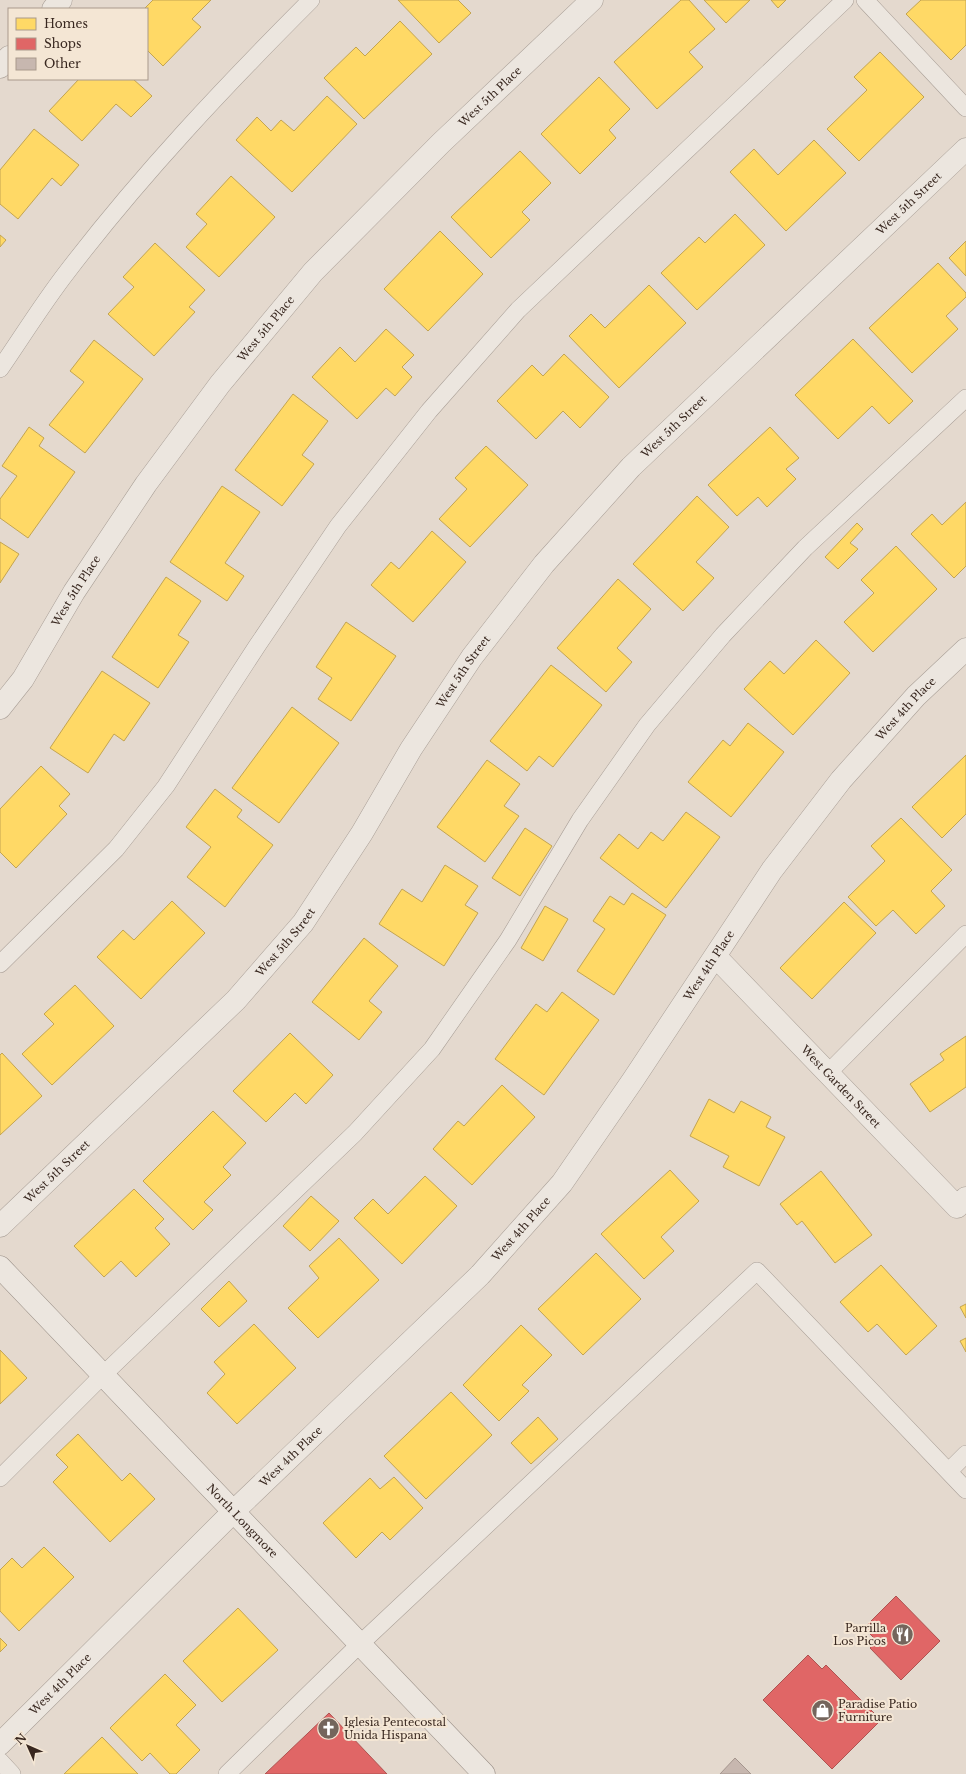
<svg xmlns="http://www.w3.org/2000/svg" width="966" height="1774" viewBox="0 0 966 1774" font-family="'Libre Baskerville',serif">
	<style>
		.homes { fill: #ffd966; stroke: #c3a451 }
		.shops { fill: #e06666; stroke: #ae5351 }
		.building { fill: #c7b7af; stroke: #a4958d }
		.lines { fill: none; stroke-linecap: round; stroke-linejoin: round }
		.lane-casing { stroke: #a99f97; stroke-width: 18 }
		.street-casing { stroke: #a99f97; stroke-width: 23 }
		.secondary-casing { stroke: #998f87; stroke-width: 23 }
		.lane { stroke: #ece6df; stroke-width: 17 }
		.street { stroke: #ece6df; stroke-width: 22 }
		.secondary { stroke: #ece6df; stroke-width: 22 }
		.labels { text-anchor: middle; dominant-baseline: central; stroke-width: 4; stroke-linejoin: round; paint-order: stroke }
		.street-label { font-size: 11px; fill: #38271f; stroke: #f4e6d4 }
		.poi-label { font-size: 11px; fill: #38271f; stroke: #f4e6d4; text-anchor: start }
	</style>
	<rect width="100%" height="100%" fill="#e4d9ce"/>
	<path class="homes" d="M 153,0 L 211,0 L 192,19 L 201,27 L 163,66 L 147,50 L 147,9 L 144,9 Z
		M 398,0 L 458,0 L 471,13 L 439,43 Z
		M 681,0 L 689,0 L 715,29 L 689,52 L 703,67 L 657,109 L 614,62 Z
		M 704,0 L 750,0 L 726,23 Z
		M 771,0 L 786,0 L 778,8 Z
		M 921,0 L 966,0 L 966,45 L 951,60 L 906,14 Z
		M 400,21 L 432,54 L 364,119 L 324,78 L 356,47 L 365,56 Z
		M 880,52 L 924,97 L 859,161 L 827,129 L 867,90 L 854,77 Z
		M 599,77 L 630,109 L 609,130 L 616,138 L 580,174 L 541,134 Z
		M 79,79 L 133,79 L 152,96 L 131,117 L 116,104 L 82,141 L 49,111 Z
		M 327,96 L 357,124 L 292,192 L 236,140 L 257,117 L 271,131 L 281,120 L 294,131 Z
		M 34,129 L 79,165 L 61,186 L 52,178 L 18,219 L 0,204 L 0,170 Z
		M 814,140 L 846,173 L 786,231 L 730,172 L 754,149 L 778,175 Z
		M 520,151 L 551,183 L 522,212 L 530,220 L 491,258 L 451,217 Z
		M 231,176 L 275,217 L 219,277 L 186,247 L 207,224 L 196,214 Z
		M 735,214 L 765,245 L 697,310 L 661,273 L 699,237 L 705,243 Z
		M 440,231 L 483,274 L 428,331 L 384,289 Z
		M 0,235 L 6,240 L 0,247 Z
		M 966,241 L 966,276 L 949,258 Z
		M 155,243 L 205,290 L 189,307 L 195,312 L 154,356 L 108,314 L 134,287 L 123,277 Z
		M 938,263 L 966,293 L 966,297 L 946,316 L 958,329 L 912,373 L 869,328 Z
		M 649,285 L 686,323 L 619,388 L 569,336 L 591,314 L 605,328 Z
		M 386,329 L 414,355 L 402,367 L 412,377 L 395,396 L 386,388 L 357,419 L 312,377 L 340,347 L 355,362 Z
		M 853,339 L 913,401 L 889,424 L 872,406 L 838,439 L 795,395 Z
		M 94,340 L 143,379 L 85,453 L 49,425 L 84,382 L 70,371 Z
		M 564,354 L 609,397 L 580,428 L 563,411 L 536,439 L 497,401 L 532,365 L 543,376 Z
		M 293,394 L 328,421 L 302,455 L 314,464 L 282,506 L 235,470 Z
		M 29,427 L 44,438 L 39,446 L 75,472 L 28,538 L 0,518 L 0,499 L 17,476 L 2,466 Z
		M 770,427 L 799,458 L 786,469 L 796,479 L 767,507 L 758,497 L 737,516 L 708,485 Z
		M 486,446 L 528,485 L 470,547 L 439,519 L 467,489 L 455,478 Z
		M 222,486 L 260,512 L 225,563 L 244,576 L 227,601 L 170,562 Z
		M 697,496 L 729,527 L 696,562 L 714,578 L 683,611 L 633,564 Z
		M 966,502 L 966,566 L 954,578 L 911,534 L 932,514 L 942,525 Z
		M 857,523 L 863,529 L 850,543 L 858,549 L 838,569 L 825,557 Z
		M 432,531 L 466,562 L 413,622 L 371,585 L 391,562 L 399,569 Z
		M 0,542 L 19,554 L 0,583 Z
		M 896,546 L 937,589 L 873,652 L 844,622 L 874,593 L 861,580 Z
		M 166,577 L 201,601 L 178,635 L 189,642 L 158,688 L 112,657 Z
		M 618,579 L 651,609 L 617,648 L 632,662 L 606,692 L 557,648 Z
		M 346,622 L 396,656 L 351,721 L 318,699 L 332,678 L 316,667 Z
		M 816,640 L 850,673 L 793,735 L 744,689 L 770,661 L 784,674 Z
		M 551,665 L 602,705 L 553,767 L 539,756 L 527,771 L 490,741 Z
		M 102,671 L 150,703 L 124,741 L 114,734 L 88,773 L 50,748 Z
		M 292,707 L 339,743 L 279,823 L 232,788 Z
		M 748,723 L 784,752 L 731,817 L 688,782 L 723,740 L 730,746 Z
		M 966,755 L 966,814 L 942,838 L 912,807 Z
		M 487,760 L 520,784 L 504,806 L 519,816 L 485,862 L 437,827 Z
		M 41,766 L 70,794 L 59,806 L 67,814 L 16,868 L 0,852 L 0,809 Z
		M 215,789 L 242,810 L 237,817 L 273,845 L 225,907 L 187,877 L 211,847 L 186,827 Z
		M 686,812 L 720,837 L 666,908 L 600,858 L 619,834 L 638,849 L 651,832 L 663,841 Z
		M 901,818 L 952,870 L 931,891 L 945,906 L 916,934 L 893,910 L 876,926 L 848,897 L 885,861 L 871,846 Z
		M 525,828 L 552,846 L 520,896 L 492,878 Z
		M 445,865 L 478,886 L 465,905 L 478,913 L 444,966 L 379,924 L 402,889 L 422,902 Z
		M 632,893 L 666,915 L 614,995 L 577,971 L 605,929 L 593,921 L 610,896 L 624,905 Z
		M 172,901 L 205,933 L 141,999 L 97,957 L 123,930 L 134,940 Z
		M 844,902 L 876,933 L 812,999 L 780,968 Z
		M 545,906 L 568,919 L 543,961 L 521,948 Z
		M 364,938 L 398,966 L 369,1001 L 382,1012 L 359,1040 L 312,1002 Z
		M 75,985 L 114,1026 L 52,1085 L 22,1054 L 54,1024 L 44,1014 Z
		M 562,992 L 599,1020 L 544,1095 L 495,1059 L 536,1004 L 547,1012 Z
		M 290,1033 L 333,1075 L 306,1104 L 295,1093 L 266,1122 L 233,1091 Z
		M 966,1036 L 966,1087 L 930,1112 L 910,1084 L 944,1060 L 940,1054 Z
		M 2,1053 L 42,1096 L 0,1135 L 0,1055 Z
		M 502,1085 L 535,1117 L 472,1185 L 433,1149 L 458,1121 L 464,1126 Z
		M 709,1099 L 734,1113 L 741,1101 L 771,1117 L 766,1127 L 785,1137 L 759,1186 L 723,1167 L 729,1156 L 690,1136 Z
		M 213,1111 L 246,1143 L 223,1167 L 231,1175 L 204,1202 L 213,1210 L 193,1230 L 143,1181 Z
		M 670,1170 L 699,1201 L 661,1237 L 674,1251 L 644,1279 L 601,1234 Z
		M 821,1171 L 872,1235 L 835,1263 L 802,1221 L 797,1225 L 780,1204 Z
		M 425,1176 L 457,1206 L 402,1264 L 354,1218 L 373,1199 L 388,1214 Z
		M 134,1189 L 164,1219 L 155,1228 L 170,1244 L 136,1277 L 121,1261 L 104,1277 L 74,1246 Z
		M 311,1196 L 339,1221 L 310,1251 L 283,1226 Z
		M 339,1238 L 379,1280 L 318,1338 L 288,1308 L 319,1278 L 309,1266 Z
		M 596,1253 L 641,1299 L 583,1355 L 538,1309 Z
		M 881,1265 L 937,1326 L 906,1355 L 877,1324 L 868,1332 L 840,1302 Z
		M 229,1281 L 247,1301 L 219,1327 L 201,1309 Z
		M 966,1304 L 966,1318 L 960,1307 Z
		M 254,1324 L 296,1368 L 237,1424 L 207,1393 L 225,1374 L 214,1362 Z
		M 521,1325 L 552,1355 L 522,1385 L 529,1391 L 499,1421 L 463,1385 Z
		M 966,1338 L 966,1352 L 960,1341 Z
		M 0,1350 L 27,1378 L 0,1404 Z
		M 451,1392 L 492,1435 L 426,1499 L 384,1456 Z
		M 538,1417 L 558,1439 L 531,1464 L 511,1443 Z
		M 78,1434 L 122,1481 L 130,1473 L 155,1499 L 110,1542 L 53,1482 L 68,1467 L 56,1455 Z
		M 394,1477 L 423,1508 L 390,1540 L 382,1532 L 356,1558 L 323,1523 L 370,1478 L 380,1489 Z
		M 44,1547 L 74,1577 L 19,1631 L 0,1611 L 0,1570 L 12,1558 L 22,1568 Z
		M 238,1608 L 278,1650 L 222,1702 L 183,1661 Z
		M 0,1638 L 7,1645 L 0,1652 Z
		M 165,1674 L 196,1705 L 176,1725 L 200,1750 L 176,1774 L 170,1774 L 150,1753 L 142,1761 L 110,1728 Z
		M 102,1737 L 138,1774 L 64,1774 Z"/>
	<path class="shops" d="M 896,1596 L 940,1641 L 901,1680 L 870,1648 L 877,1641 L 864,1628 Z
		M 808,1655 L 822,1669 L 826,1665 L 881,1720 L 832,1769 L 763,1700 Z
		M 329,1713 L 387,1774 L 265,1774 Z"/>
	<path class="building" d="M 735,1758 L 751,1774 L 720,1774 Z"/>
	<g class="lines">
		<defs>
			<path id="lane" d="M 865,0 L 966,108
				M 0,369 C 22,337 43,303 67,272 C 141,175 225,86 311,0
				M 0,964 L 116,849 L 166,786 L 257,646 L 338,526 L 429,411 L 518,310 L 845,0
				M 828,1073 L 966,934
				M 949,1471 L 966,1454
				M 0,1478 L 103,1375 L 355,1133 L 432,1049 L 508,940 L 580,820 L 647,725 L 723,635 L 805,548 L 966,398
				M 0,1761 L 12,1774
				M 227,1774 L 360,1644 L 757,1271 L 966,1490"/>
			<g id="street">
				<path d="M 53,9 L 61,0"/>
				<path d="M 0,67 L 9,57"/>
				<path id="s1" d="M 0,708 L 23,679 L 74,592 L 146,484 L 220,384 L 313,272 L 441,143 L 592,0"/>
				<path id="s2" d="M 716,957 L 957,1207 L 966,1198"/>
				<path id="s3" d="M 0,1226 L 236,1000 L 303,923 L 362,833 L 411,749 L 472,657 L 544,564 L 631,467 L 966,149"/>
				<path id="s4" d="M 0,1744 L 234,1511 L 480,1275 L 562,1183 L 633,1080 L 772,870 L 841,780 L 916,696 L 966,649"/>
			</g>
			<g id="secondary">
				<path id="s5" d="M 0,1267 L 484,1774"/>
			</g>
		</defs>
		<use href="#lane" class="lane-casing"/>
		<use href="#street" class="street-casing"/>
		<use href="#secondary" class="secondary-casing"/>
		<use href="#lane" class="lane"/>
		<use href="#street" class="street"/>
		<use href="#secondary" class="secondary"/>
	</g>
	<defs>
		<symbol id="restaurant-disc" viewBox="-11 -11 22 22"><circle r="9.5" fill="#74655c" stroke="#f4e6d4"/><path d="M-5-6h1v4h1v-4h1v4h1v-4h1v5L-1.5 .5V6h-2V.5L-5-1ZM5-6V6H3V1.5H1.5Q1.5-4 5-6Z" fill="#fff"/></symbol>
		<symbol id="shop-disc" viewBox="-11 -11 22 22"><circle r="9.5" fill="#74655c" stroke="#f4e6d4"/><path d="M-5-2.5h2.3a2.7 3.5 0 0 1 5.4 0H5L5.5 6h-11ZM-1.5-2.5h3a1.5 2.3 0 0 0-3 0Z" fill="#fff"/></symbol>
		<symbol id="church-disc" viewBox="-11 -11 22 22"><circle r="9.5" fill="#74655c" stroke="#f4e6d4"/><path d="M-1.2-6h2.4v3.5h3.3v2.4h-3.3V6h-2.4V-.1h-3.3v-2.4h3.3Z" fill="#fff"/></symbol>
	</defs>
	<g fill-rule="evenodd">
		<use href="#restaurant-disc" x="890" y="1622" width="25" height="25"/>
		<use href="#shop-disc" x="810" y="1698" width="25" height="25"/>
		<use href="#church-disc" x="316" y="1716" width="25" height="25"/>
	</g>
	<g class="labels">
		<g class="street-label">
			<text stroke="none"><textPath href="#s1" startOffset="787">West 5th Place</textPath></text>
			<text stroke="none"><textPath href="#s3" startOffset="1375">West 5th Street</textPath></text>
			<text stroke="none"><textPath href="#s1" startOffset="464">West 5th Place</textPath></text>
			<text stroke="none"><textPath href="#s3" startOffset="1051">West 5th Street</textPath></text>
			<text stroke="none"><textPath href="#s1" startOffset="140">West 5th Place</textPath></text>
			<text stroke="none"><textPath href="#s3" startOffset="727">West 5th Street</textPath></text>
			<text stroke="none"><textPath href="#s4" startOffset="1381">West 4th Place</textPath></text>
			<text stroke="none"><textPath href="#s3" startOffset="403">West 5th Street</textPath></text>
			<text stroke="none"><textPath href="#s4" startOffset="1057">West 4th Place</textPath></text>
			<text stroke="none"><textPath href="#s2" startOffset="180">West Garden Street</textPath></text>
			<text stroke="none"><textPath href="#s3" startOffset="79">West 5th Street</textPath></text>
			<text stroke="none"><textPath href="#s4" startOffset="733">West 4th Place</textPath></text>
			<text stroke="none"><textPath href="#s4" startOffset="409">West 4th Place</textPath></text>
			<text stroke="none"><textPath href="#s5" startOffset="351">North Longmore</textPath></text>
			<text stroke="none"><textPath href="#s4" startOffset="85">West 4th Place</textPath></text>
		</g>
		<g class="poi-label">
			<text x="886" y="1628" text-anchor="end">Parrilla<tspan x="886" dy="13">Los Picos</tspan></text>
			<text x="838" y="1704">Paradise Patio<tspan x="838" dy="13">Furniture</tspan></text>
			<text x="344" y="1722">Iglesia Pentecostal<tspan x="344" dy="13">Unida Hispana</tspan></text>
		</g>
	</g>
	<rect x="8" y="8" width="140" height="72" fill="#f4e6d4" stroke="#a99a8c"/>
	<rect x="16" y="18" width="20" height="12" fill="#ffd966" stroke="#a99a8c"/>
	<text x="44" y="28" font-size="12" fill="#38271f">Homes</text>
	<rect x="16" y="38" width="20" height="12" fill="#e06666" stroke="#a99a8c"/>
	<text x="44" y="48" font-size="12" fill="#38271f">Shops</text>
	<rect x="16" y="58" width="20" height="12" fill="#c7b7af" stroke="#a99a8c"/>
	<text x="44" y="68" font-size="12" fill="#38271f">Other</text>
	<g transform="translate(28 1746) rotate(315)" stroke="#f4e6d4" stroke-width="3" paint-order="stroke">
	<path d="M0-3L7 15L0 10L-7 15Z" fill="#38271f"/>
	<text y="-6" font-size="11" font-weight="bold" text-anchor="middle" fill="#38271f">N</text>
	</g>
</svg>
